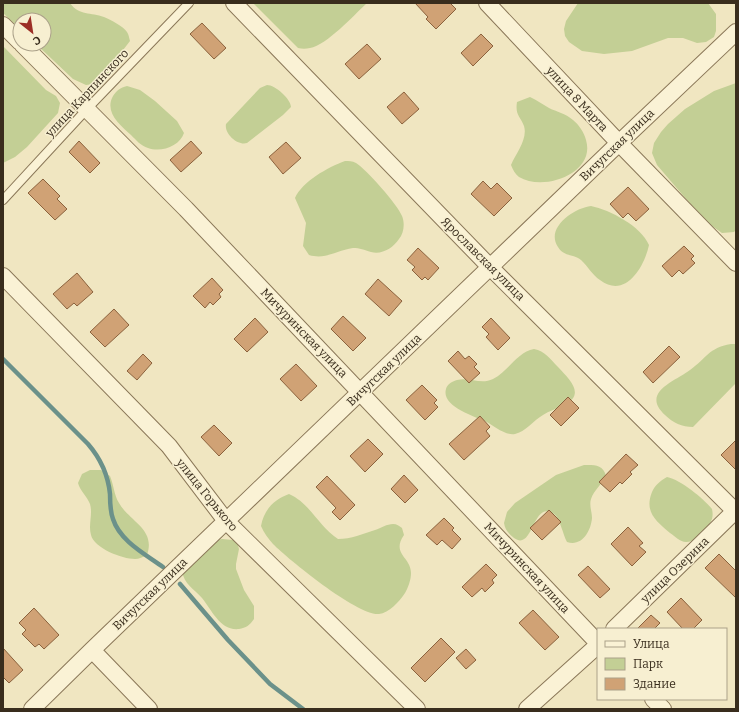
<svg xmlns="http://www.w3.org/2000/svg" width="739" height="712" viewBox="0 0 739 712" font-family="Bitter,serif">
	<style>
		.green { fill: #c3cf95 }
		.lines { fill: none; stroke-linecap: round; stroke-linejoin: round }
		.stream { stroke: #6b918a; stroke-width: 4.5 }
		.building { fill: #d0a275; stroke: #8b623d }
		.lane-casing { stroke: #8a7758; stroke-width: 10 }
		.street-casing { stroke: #8a7758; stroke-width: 18 }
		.lane { stroke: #faf2d5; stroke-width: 8 }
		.street { stroke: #faf2d5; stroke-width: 16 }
		.labels { text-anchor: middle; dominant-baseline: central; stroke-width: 3; stroke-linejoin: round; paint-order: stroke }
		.street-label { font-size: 12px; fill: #392d1d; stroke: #f7efd1 }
	</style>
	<rect width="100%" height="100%" fill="#f0e6c1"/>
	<path class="green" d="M 3,3 L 70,3 C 79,16 91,12 104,17 C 111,20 123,26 127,32 C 129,35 129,38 130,41 L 120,54 L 114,67 L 106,76 L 94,84 L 86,85 L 73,79 L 36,44 L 44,44 L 44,20 L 20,20 L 20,29 L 3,13 Z
		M 253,3 L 367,3 C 354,15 327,45 310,48 C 306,49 302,49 298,48 Z
		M 578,3 L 708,3 L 716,14 L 716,31 L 714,37 L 706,42 L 697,43 L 683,38 L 668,38 L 632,51 L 604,54 L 582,51 L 569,42 L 565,36 L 564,29 L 566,21 Z
		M 3,46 L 46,90 L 56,96 L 60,103 L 58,113 L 27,147 L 15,157 L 3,163 Z
		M 736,83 L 736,230 L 734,232 L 722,233 L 705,221 L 657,165 L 652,153 L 654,143 L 661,132 L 668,124 L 685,109 L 714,91 Z
		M 267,85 C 275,85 291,99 291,107 L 283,115 L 247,143 C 238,146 224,134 226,124 L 260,88 Z
		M 127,86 L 140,90 L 155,101 L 177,121 L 184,133 C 180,146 161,153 148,148 C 141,146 136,140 131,135 C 120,125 104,112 113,96 C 117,90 120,88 127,86 Z
		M 530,97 C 537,100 542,104 549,108 C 557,112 565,113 573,120 C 579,125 584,132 586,140 C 596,173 544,192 519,177 C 515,174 513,170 511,165 C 516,153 528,139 524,126 C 520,116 515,115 517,102 Z
		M 345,161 C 349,161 352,161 356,163 C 366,169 398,205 402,216 C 405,223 404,233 399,239 C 393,248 382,255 371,252 C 364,250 360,248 353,248 C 337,250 326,260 309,255 L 303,246 L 306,223 L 295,198 C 302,182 328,167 345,161 Z
		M 591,206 C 610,210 641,226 649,245 C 644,268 625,299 600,280 C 592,275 588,266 581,260 C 574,254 564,257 558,247 C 545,228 574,208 591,206 Z
		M 731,344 L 736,344 L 736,383 L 693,427 C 682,427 673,423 665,415 C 640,392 676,381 690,370 C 707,358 708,348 731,344 Z
		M 534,349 C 545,351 550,359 558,367 C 570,380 587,395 562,406 C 556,409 549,411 543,415 C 534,420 525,432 515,434 C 505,436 493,425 485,421 C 473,416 441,406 446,389 C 447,384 453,381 457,380 C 470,377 481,385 493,379 C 509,371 517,352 534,349 Z
		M 584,465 C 594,465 603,464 606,476 C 602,484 594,490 591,499 C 589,505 592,512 592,518 C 591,531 582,547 567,542 C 563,535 560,518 554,514 C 532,499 534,552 514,538 C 509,534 505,530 504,523 L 507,512 L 515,503 L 556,475 Z
		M 90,470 L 101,470 L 110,476 C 114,486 114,495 119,503 C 130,522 156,529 147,555 C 143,557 139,559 135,559 C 122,559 94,548 91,535 C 88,525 93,514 90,504 C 87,496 80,491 78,483 L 82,474 Z
		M 667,477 C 681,480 703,498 712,509 C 714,518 711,522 706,529 C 702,535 694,542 686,542 C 680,542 675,536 670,533 C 656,521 644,512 652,492 C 655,485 660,481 667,477 Z
		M 289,494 C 310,503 319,527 338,539 C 351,539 363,534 375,530 C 381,528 387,524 393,524 C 397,524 399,526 402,528 L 404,535 C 391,554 411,557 411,573 C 411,580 408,588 405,593 C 399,602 389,613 379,614 C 358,616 289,560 273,544 C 268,538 264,533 261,526 C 264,510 273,500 289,494 Z
		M 222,539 L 233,540 L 237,542 L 239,549 L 236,564 L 236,569 L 244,590 L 254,606 L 254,619 C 250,625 246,628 239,629 C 220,631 212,610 202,598 C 194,589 184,584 182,571 L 217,540 Z"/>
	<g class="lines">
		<path class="stream" d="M 3,359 L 88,444 C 101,459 108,474 110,494 C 110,502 110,511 113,519 C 120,541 145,554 163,567
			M 180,584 L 228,640 L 270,684 L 303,709"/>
	</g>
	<path class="building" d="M 415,3 L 450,3 L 456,9 L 436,29 L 426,19 L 428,17 Z
		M 202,23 L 226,48 L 214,59 L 190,34 Z
		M 481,34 L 493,46 L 473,66 L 461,53 Z
		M 367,44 L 381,59 L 359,79 L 345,64 Z
		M 404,92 L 419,109 L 402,124 L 387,107 Z
		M 79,141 L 100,163 L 90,173 L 69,152 Z
		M 191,141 L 202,153 L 181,172 L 170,160 Z
		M 286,142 L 301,158 L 283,174 L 269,157 Z
		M 43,179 L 60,196 L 57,199 L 67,209 L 55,220 L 28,193 Z
		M 483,181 L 491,189 L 497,183 L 512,198 L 494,216 L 471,194 Z
		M 628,187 L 649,209 L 636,221 L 628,213 L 623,218 L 610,204 Z
		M 684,246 L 694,256 L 691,259 L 695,263 L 683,274 L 679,270 L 672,277 L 662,266 Z
		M 418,248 L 439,268 L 428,280 L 425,277 L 422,280 L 412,270 L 415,267 L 407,260 Z
		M 77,273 L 93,292 L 77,306 L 74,303 L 67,309 L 53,294 Z
		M 212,278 L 223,290 L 219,294 L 221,297 L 213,305 L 210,302 L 205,308 L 193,296 Z
		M 378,279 L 402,301 L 389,316 L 365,294 Z
		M 114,309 L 129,325 L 105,347 L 90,332 Z
		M 343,316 L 366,338 L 353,351 L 331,329 Z
		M 255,318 L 268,332 L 247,352 L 234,339 Z
		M 491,318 L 510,338 L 498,350 L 486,337 L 489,334 L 482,327 Z
		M 669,346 L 680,357 L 653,383 L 643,372 Z
		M 458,351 L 465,359 L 469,356 L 477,364 L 474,367 L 480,373 L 469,383 L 448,361 Z
		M 143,354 L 152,363 L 137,380 L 127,371 Z
		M 296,364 L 317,386 L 301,401 L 280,379 Z
		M 422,385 L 437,400 L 434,403 L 438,407 L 425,420 L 406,400 Z
		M 568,397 L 579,408 L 561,426 L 550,415 Z
		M 480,416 L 490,427 L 486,431 L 490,436 L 464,460 L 449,444 Z
		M 214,425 L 232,443 L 219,456 L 201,437 Z
		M 368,439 L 383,454 L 365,472 L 350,456 Z
		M 736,440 L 736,470 L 721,455 Z
		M 626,454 L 638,465 L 630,472 L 632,474 L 622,484 L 620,482 L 610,492 L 599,482 Z
		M 404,475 L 418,490 L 405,503 L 391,489 Z
		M 327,476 L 355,505 L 340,520 L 332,512 L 336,508 L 316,487 Z
		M 549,510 L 561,522 L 542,540 L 530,528 Z
		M 444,518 L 454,528 L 452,530 L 461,539 L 452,549 L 442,540 L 437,545 L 426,535 Z
		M 628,527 L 643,543 L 639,546 L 646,552 L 632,566 L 611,544 Z
		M 719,554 L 736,571 L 736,598 L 705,568 Z
		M 486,564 L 497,575 L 492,580 L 494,583 L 485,592 L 482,588 L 472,597 L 462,587 Z
		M 588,566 L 610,589 L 600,598 L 578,575 Z
		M 681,598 L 702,620 L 693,629 L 683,629 L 667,612 Z
		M 34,608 L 59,635 L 44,649 L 39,644 L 35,647 L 22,634 L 26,630 L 19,623 Z
		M 533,610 L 559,637 L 545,650 L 519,623 Z
		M 651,615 L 660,623 L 654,629 L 637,629 Z
		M 441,638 L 455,652 L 425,682 L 411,668 Z
		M 3,648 L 23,670 L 9,683 L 3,677 Z
		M 466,649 L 476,660 L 466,669 L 456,658 Z"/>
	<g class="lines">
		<defs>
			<path id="lane" d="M 3,200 L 87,109 L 189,3"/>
			<path id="street" d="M 234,3 L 490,267 L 736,512
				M 487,3 L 619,143 L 736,263
				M 3,25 L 20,42
				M 22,44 L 186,209 L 598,643
				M 3,276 L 169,446 L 226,521 L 417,709
				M 614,629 L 736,510
				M 92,650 L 149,709
				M 653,699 L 663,709
				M 32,709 L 92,650 L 619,143 L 736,32
				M 527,709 L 598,645"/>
		</defs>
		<use href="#lane" class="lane-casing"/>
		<use href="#street" class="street-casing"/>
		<use href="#lane" class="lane"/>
		<use href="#street" class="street"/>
	</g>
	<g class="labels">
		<g class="street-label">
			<text transform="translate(87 93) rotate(-47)">улица Карпинского</text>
			<text transform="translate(577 99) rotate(47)">улица 8 Марта</text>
			<text transform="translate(617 145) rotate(-44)">Вичугская улица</text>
			<text transform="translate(483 259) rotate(45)">Ярославская улица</text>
			<text transform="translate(304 333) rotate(46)">Мичуринская улица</text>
			<text transform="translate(384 370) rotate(-44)">Вичугская улица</text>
			<text transform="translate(207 495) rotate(51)">улица Горького</text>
			<text transform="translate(527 568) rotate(47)">Мичуринская улица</text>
			<text transform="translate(675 570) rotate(-44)">улица Озерина</text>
			<text transform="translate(150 594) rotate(-44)">Вичугская улица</text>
		</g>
	</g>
	<rect width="739" height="712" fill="none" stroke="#392d1d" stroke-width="8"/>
	<rect x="597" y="628" width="130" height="72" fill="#f7efd1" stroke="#aba189"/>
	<rect x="605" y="641" width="20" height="6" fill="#faf2d5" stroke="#aba189"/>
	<text x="633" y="648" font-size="12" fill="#392d1d">Улица</text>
	<rect x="605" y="658" width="20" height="12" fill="#c3cf95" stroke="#aba189"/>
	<text x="633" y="668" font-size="12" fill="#392d1d">Парк</text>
	<rect x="605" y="678" width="20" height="12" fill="#d0a275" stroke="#aba189"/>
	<text x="633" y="688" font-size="12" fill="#392d1d">Здание</text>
	<g transform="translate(32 32) rotate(150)"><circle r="19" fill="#f7efd1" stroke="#aba189"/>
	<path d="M0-3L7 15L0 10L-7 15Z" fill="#9c2e25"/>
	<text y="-6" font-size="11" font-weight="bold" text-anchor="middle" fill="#392d1d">С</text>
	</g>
</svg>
